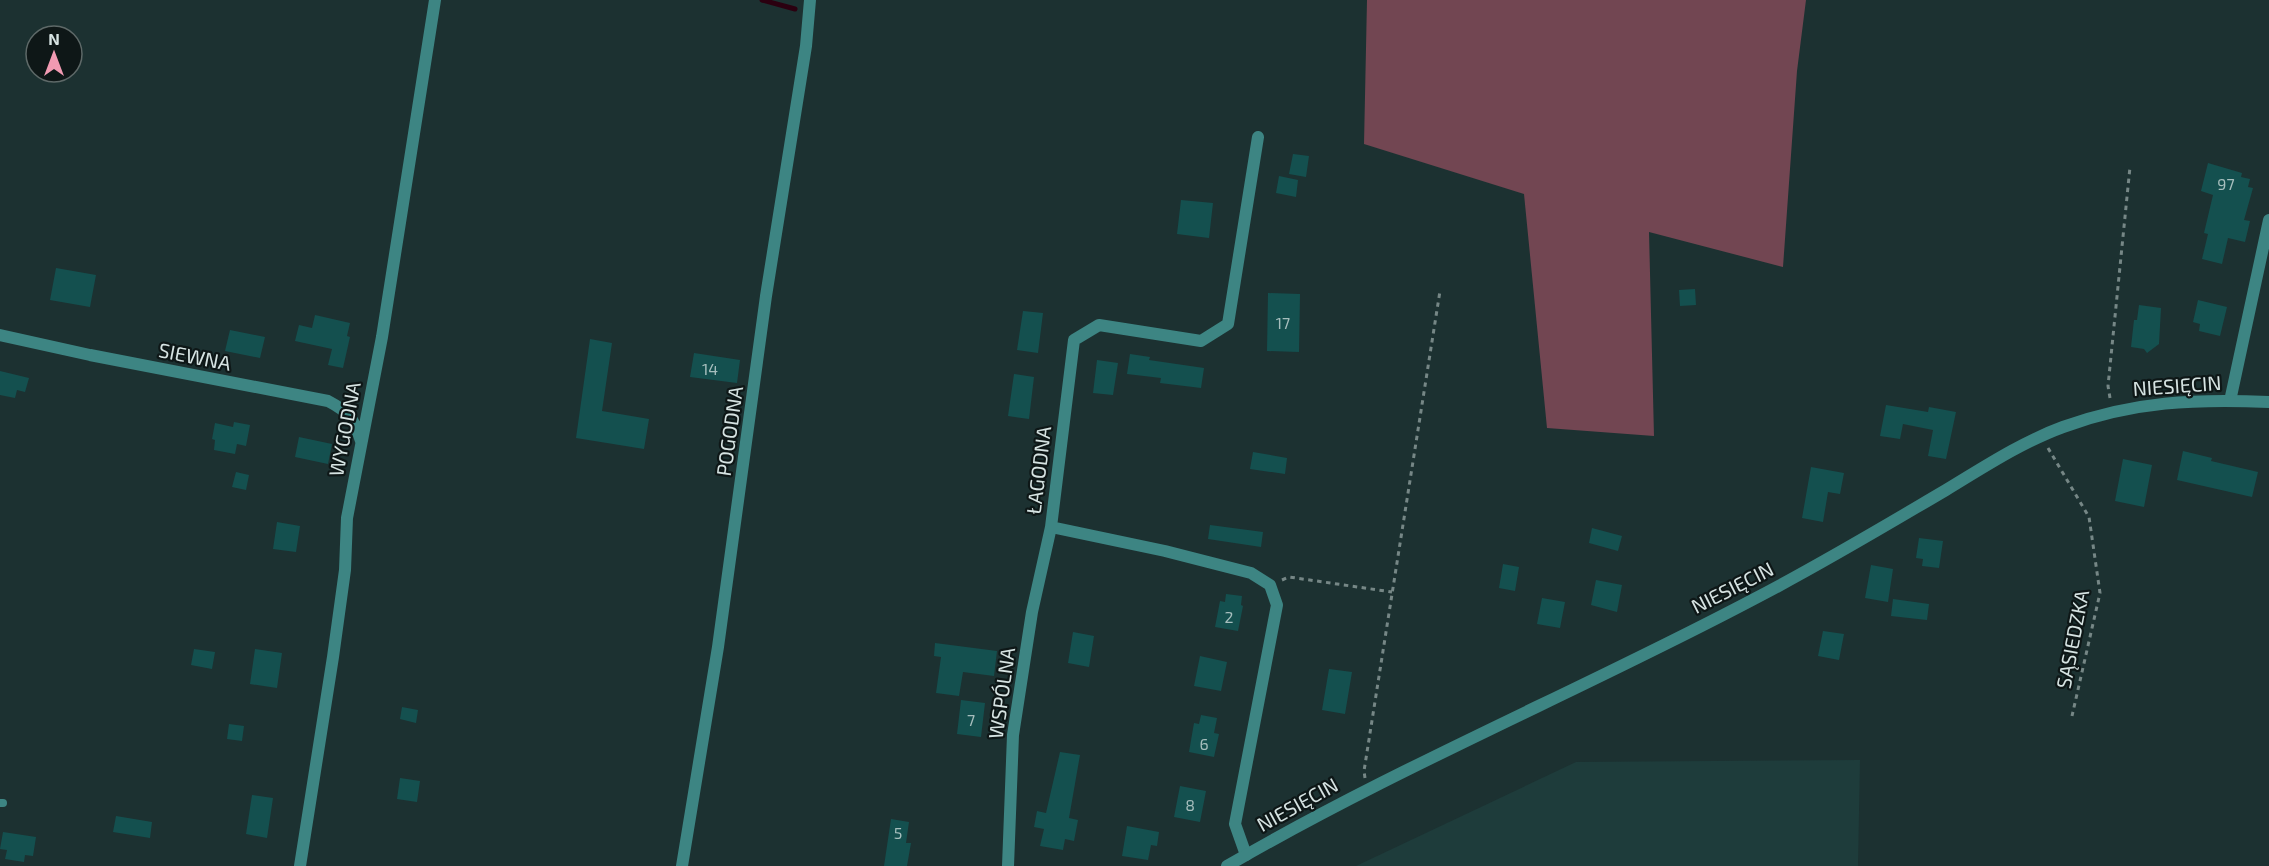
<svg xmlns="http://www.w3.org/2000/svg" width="2269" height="866" viewBox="0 0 2269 866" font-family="'Exo 2',sans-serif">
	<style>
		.built { fill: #1e3c3b }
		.green { fill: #724652 }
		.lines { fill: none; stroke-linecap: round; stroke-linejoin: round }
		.stream { stroke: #2b0010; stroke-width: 5 }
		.building { fill: #14504f }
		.path { stroke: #768786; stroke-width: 3; stroke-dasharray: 4.5 4.5; stroke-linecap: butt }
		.service { stroke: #3d8583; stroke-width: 8 }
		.minor { stroke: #3d8583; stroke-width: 12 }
		.tertiary { stroke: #3d8583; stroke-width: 12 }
		.labels { text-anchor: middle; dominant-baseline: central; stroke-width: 4.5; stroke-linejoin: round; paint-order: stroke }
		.number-label { font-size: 16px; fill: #a6bebd }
		.street-label { font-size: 20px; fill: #d6e3e2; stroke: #0e1717 }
	</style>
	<rect width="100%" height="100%" fill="#1c3131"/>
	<path class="built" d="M 1860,760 L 1858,866 L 1356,866 L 1576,762 Z"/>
	<path class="green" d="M 1367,0 L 1806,0 L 1797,71 L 1783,267 L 1649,232 L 1654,436 L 1547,428 L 1524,194 L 1364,144 Z"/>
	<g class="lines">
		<path class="stream" d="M 762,0 L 795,9"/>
	</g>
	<path class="building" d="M 1293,154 L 1309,156 L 1306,177 L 1289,174 Z
		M 2208,163 L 2242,173 L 2241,177 L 2250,179 L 2248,187 L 2253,188 L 2244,220 L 2250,221 L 2245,242 L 2228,238 L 2222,264 L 2202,259 L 2208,234 L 2204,233 L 2213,195 L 2201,191 Z
		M 1279,176 L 1298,180 L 1296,197 L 1276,193 Z
		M 1181,200 L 1213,203 L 1209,238 L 1177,234 Z
		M 56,268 L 96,275 L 90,307 L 50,300 Z
		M 1695,289 L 1696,305 L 1680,306 L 1679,290 Z
		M 1268,293 L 1300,294 L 1299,352 L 1267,351 Z
		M 2198,300 L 2227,307 L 2220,336 L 2199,331 L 2200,324 L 2193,322 Z
		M 2139,305 L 2161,308 L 2159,344 L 2147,353 L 2144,349 L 2131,347 L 2134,320 L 2137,320 Z
		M 1023,311 L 1043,313 L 1038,353 L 1017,350 Z
		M 315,315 L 350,323 L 347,336 L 350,337 L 343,368 L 328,365 L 332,349 L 295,341 L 299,325 L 312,328 Z
		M 230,330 L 265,337 L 260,358 L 225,351 Z
		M 590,339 L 612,343 L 602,411 L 649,419 L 644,449 L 576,438 Z
		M 694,353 L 740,360 L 737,383 L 690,377 Z
		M 1130,354 L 1150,357 L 1149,360 L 1204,368 L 1201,388 L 1160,383 L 1161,378 L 1127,374 Z
		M 1097,360 L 1118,363 L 1113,395 L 1093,393 Z
		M 0,371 L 29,378 L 25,392 L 17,390 L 15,398 L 0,395 Z
		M 1014,374 L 1034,377 L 1029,419 L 1008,416 Z
		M 1886,405 L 1928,412 L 1929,407 L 1956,412 L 1946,459 L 1928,456 L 1933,430 L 1903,424 L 1900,439 L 1880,436 Z
		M 234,422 L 250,425 L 246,446 L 237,444 L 235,454 L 214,450 L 215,440 L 212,439 L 215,423 L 233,427 Z
		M 299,437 L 332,444 L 328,464 L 295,457 Z
		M 2183,451 L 2212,458 L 2211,461 L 2258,472 L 2252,497 L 2177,480 Z
		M 1253,452 L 1287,458 L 1285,474 L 1250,469 Z
		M 2123,459 L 2152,465 L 2144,507 L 2115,501 Z
		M 1811,467 L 1844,473 L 1840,494 L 1828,492 L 1823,522 L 1802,518 Z
		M 236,472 L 249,475 L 246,490 L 232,487 Z
		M 277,522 L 300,526 L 296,552 L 273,549 Z
		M 1210,525 L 1263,532 L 1261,547 L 1208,539 Z
		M 1592,528 L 1622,536 L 1618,551 L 1589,543 Z
		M 1919,538 L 1943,541 L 1939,568 L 1922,566 L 1923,559 L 1916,558 Z
		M 1503,564 L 1519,567 L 1515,591 L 1499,588 Z
		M 1871,565 L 1893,569 L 1888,602 L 1865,598 Z
		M 1596,580 L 1622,585 L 1617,612 L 1591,605 Z
		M 1226,594 L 1242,596 L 1241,605 L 1243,606 L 1238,631 L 1215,627 L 1220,601 L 1225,602 Z
		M 1542,598 L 1565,602 L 1560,628 L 1537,624 Z
		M 1893,599 L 1929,604 L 1927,620 L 1891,616 Z
		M 1823,631 L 1844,634 L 1839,660 L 1818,656 Z
		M 1073,632 L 1094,636 L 1089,667 L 1068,663 Z
		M 935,643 L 997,651 L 994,676 L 963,672 L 959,696 L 936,693 L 941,657 L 934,656 Z
		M 194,649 L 215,652 L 212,669 L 191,665 Z
		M 255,649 L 282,653 L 277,688 L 250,684 Z
		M 1200,656 L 1227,662 L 1221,691 L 1194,686 Z
		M 1329,669 L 1352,672 L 1345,714 L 1322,710 Z
		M 961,700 L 985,703 L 981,737 L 957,734 Z
		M 402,707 L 418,710 L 416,723 L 400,719 Z
		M 1201,715 L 1217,718 L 1214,733 L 1219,734 L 1214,757 L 1189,752 L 1194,723 L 1199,724 Z
		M 229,724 L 244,726 L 242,741 L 227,739 Z
		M 1060,752 L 1080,755 L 1069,818 L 1078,820 L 1074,841 L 1065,839 L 1063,850 L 1040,846 L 1044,829 L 1034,827 L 1037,811 L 1046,813 Z
		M 400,778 L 420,781 L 417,802 L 397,799 Z
		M 1180,786 L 1206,791 L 1200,822 L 1174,817 Z
		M 252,795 L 273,798 L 267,838 L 246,834 Z
		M 116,816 L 152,822 L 150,838 L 113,832 Z
		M 891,819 L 909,822 L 906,843 L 911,843 L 907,866 L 884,866 Z
		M 1127,826 L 1159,832 L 1157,846 L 1151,845 L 1148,860 L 1122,856 Z
		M 3,832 L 36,837 L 33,856 L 25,855 L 24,862 L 5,859 L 7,850 L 0,849 Z"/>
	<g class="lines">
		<path class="path" d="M 2110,398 L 2108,386 L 2130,167
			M 2048,448 L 2089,517 L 2100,593 L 2072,716
			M 1282,580 L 1289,577 L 1392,592
			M 1365,778 L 1364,771 L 1440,291"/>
		<path class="service" d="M 0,803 L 3,803"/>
		<path class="minor" d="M 0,335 L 90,355 L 328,401 C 349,412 354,419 361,441
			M 2230,401 L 2269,220
			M 1051,527 L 1165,551 L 1251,573 L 1270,585 L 1277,605 L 1235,824 L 1246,855
			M 300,866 L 333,657 L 345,570 L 347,518 L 382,337 L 435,0
			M 682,866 L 718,647 L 766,296 L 806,46 L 810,0
			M 1008,866 L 1013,735 L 1032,612 L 1051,527 L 1074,340 L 1099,325 L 1201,341 L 1228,324 L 1258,137"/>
		<path class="tertiary" d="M 1227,866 C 1397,767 1580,691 1754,599 C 1820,565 1883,527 1946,490 C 1984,467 2022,442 2063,427 C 2134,401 2195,399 2269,402"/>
	</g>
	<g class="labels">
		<g class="number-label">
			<text x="2226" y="183">97</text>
			<text x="1283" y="322">17</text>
			<text x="710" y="368">14</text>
			<text x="1229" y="616">2</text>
			<text x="971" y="719">7</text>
			<text x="1204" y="743">6</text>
			<text x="1190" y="804">8</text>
			<text x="898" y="832">5</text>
		</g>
		<g class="street-label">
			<text transform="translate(195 356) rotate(11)">SIEWNA</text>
			<text transform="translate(2177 385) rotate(-4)">NIESIĘCIN</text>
			<text transform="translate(344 429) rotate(-79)">WYGODNA</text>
			<text transform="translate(729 431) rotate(-82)">POGODNA</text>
			<text transform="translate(1038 470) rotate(-83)">ŁAGODNA</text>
			<text transform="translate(1732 587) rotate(-27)">NIESIĘCIN</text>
			<text transform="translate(2072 639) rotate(-79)">SĄSIEDZKA</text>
			<text transform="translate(1001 693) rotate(-82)">WSPÓLNA</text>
			<text transform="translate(1297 804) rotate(-29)">NIESIĘCIN</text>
		</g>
	</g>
	<g transform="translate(54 54)"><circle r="28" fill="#0e1717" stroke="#5e6968" stroke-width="1.5"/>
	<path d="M0-4.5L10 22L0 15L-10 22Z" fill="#f19ab2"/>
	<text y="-9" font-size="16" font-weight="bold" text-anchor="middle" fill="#d6e3e2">N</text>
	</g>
</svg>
